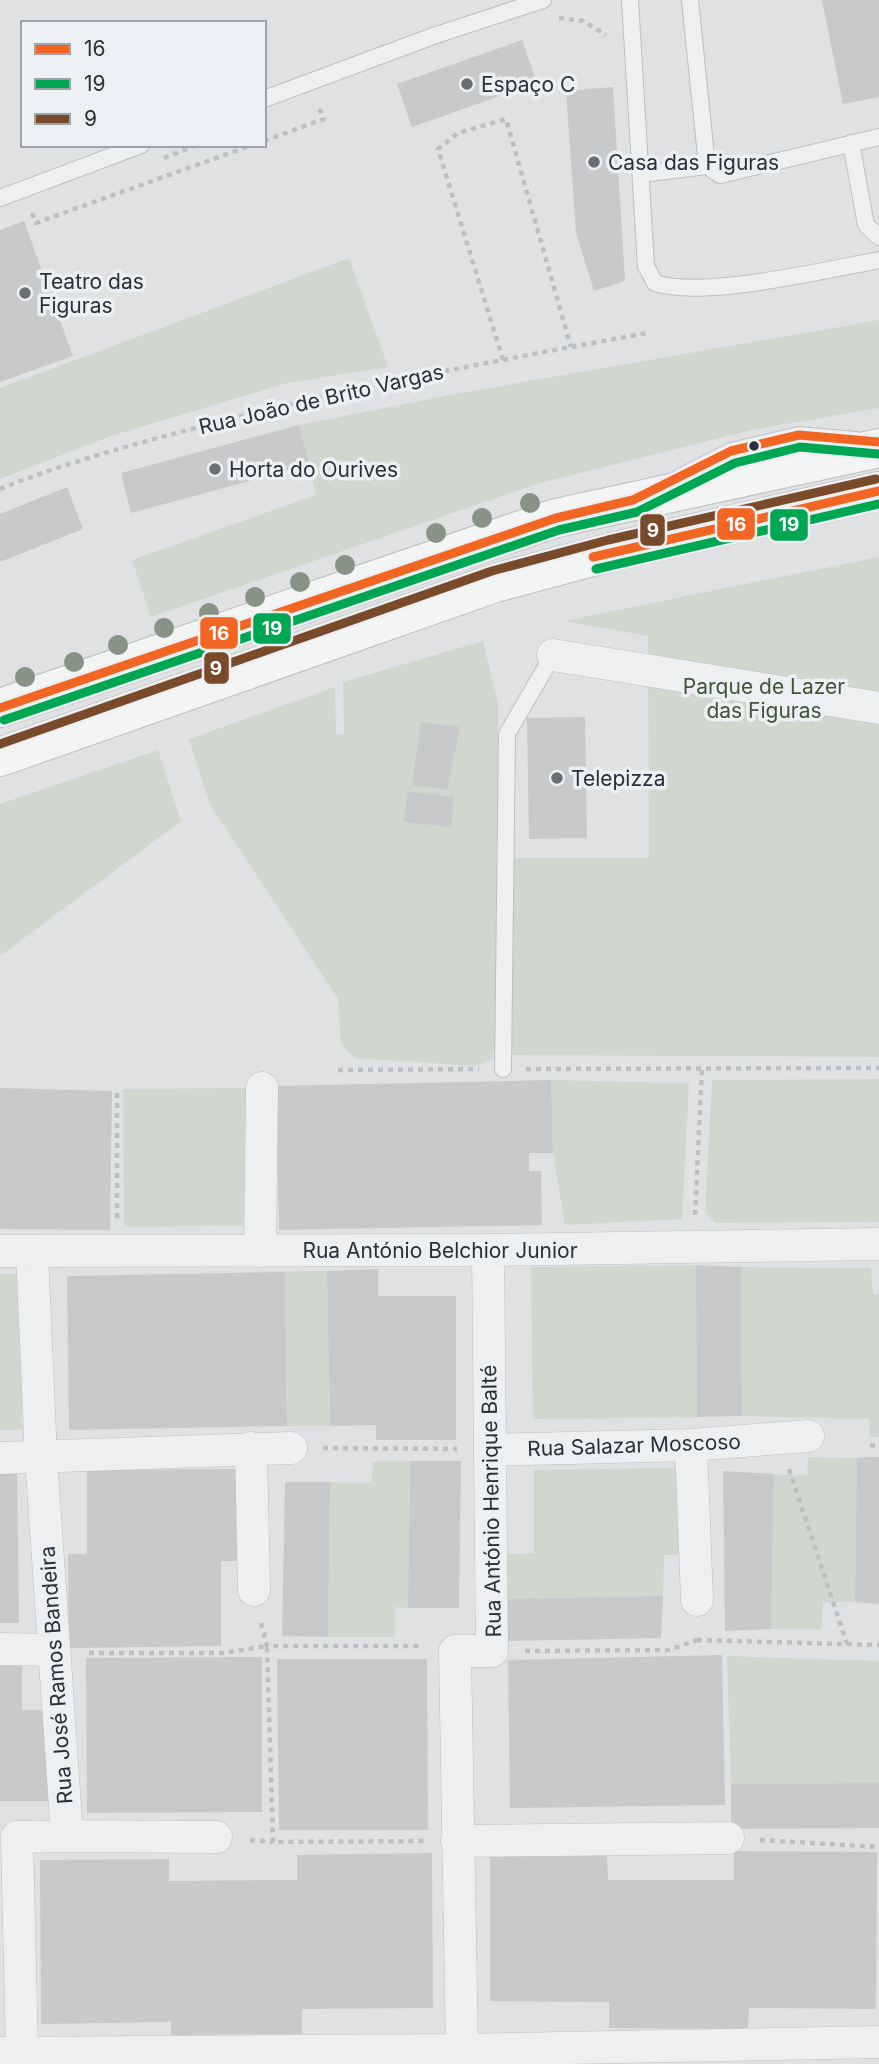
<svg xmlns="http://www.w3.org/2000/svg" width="879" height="2064" viewBox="0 0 879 2064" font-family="Inter,sans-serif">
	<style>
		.green { fill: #d0d7cf }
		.building { fill: #c7c9cb }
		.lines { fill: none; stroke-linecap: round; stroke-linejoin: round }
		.service-casing { stroke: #bdbfc1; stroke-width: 18 }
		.minor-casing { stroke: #bdbfc1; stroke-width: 33 }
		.primary-casing { stroke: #bcbec0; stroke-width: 40 }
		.path { stroke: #bdc0c2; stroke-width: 4.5; stroke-dasharray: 5 5; stroke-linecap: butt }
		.service { stroke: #eeeff0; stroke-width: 16 }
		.minor { stroke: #eeeff0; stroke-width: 32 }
		.primary { stroke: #f3f4f4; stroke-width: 38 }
		.bus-1-casing { stroke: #ecf0f3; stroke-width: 14 }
		.bus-2-casing { stroke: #ecf0f3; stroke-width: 14 }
		.bus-3-casing { stroke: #ecf0f3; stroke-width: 14 }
		.bus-1 { stroke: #f26522; stroke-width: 9 }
		.bus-2 { stroke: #00a651; stroke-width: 9 }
		.bus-3 { stroke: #7a4b2a; stroke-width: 9 }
		.tree { fill: #879385 }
		.poi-dot { fill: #696e75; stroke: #ecf0f3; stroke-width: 2.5 }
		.bus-dot { fill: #29303a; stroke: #ecf0f3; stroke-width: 2.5 }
		.labels { text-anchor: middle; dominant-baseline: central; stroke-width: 7; stroke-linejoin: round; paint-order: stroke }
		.poi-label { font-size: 21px; fill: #29303a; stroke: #ecf0f3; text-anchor: start }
		.street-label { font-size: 21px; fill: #29303a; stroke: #ecf0f3 }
		.park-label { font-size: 21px; fill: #3f5438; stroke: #ecf0f3 }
		.line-badge { stroke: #ecf0f3; stroke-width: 2.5 }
		.badge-label { font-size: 19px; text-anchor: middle; font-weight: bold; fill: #fff }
	</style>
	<rect width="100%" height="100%" fill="#dfe1e3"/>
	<path class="green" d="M 349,258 L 388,367 L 287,383 L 111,436 L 0,479 L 0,388 Z
		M 879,320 L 879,408 L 751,430 L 537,484 L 151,617 L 132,560 L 316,495 L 299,425 L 450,395 Z
		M 879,557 L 879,1057 L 512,1055 L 514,858 L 649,858 L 648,636 L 564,621 Z
		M 483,641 L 498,704 L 499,1036 L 491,1060 L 475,1066 L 355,1058 L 341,1044 L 338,999 L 210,805 L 189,739 L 335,687 L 336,735 L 344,734 L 343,682 Z
		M 158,750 L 181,821 L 0,956 L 0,804 Z
		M 879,1079 L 879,1222 L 715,1223 L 705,1213 L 712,1080 Z
		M 551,1080 L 689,1083 L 682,1219 L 565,1225 L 553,1153 Z
		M 248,1088 L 246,1225 L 124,1227 L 123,1089 Z
		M 696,1265 L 697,1417 L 533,1419 L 531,1267 Z
		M 741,1267 L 871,1268 L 873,1294 L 879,1294 L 879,1437 L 870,1437 L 869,1419 L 742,1416 Z
		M 327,1271 L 330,1426 L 287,1426 L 285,1272 Z
		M 0,1274 L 22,1274 L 22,1430 L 0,1430 Z
		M 808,1457 L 857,1458 L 855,1602 L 823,1602 L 822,1630 L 771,1629 L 774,1474 L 807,1475 Z
		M 410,1461 L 408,1608 L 395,1607 L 395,1637 L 328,1637 L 330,1482 L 372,1483 L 373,1462 Z
		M 678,1468 L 680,1555 L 664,1555 L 663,1596 L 505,1599 L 506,1554 L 534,1553 L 534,1470 Z
		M 727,1656 L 879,1661 L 879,1783 L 731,1784 Z"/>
	<path class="building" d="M 822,0 L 879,0 L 879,97 L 843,104 Z
		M 522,40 L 537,83 L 412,127 L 397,84 Z
		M 613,87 L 625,281 L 594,291 L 576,233 L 566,91 Z
		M 24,221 L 73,356 L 0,382 L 0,230 Z
		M 299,425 L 309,465 L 131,513 L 121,473 Z
		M 67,487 L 83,529 L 0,562 L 0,514 Z
		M 585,717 L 587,838 L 529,839 L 527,718 Z
		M 421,722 L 460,727 L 447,790 L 412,785 Z
		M 408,792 L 454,797 L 451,827 L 404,822 Z
		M 551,1080 L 553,1153 L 529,1153 L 529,1171 L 541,1171 L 542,1225 L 279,1230 L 276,1086 Z
		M 0,1088 L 112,1091 L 110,1230 L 0,1229 Z
		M 696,1265 L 741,1267 L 742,1416 L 697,1417 Z
		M 378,1269 L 378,1296 L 456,1296 L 456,1440 L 376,1440 L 376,1425 L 330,1426 L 327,1271 Z
		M 285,1272 L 287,1426 L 69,1430 L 67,1276 Z
		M 869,1457 L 879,1457 L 879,1604 L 855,1602 L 857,1458 Z
		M 410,1461 L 461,1461 L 459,1608 L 408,1608 Z
		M 240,1469 L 240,1561 L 221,1561 L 221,1646 L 69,1648 L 68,1554 L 87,1554 L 87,1470 Z
		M 0,1471 L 17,1471 L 19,1623 L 0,1623 Z
		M 723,1471 L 774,1474 L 771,1629 L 725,1631 Z
		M 285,1482 L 330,1482 L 328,1637 L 282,1636 Z
		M 663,1596 L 661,1638 L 507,1641 L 505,1599 Z
		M 722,1655 L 725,1805 L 510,1808 L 508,1660 Z
		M 262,1657 L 262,1812 L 87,1813 L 86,1658 Z
		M 277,1659 L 427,1659 L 428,1830 L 279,1830 Z
		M 0,1666 L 22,1666 L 22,1710 L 49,1710 L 48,1801 L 0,1801 Z
		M 879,1783 L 879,1828 L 731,1829 L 731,1784 Z
		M 734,1851 L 877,1852 L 876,2009 L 749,2008 L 748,2029 L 609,2028 L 609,2002 L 490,2001 L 490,1854 L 607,1855 L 608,1880 L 734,1880 Z
		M 432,1853 L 433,2008 L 302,2009 L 302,2034 L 171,2035 L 171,2022 L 41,2024 L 40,1860 L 169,1859 L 169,1881 L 297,1880 L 297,1855 Z"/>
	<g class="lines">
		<defs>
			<path id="service" d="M 630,0 L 646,266 L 655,283 C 704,299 825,270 879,260
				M 690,0 L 707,166
				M 264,99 L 436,35 L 543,0
				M 851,143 L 866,225 L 879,237
				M 641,174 L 707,166 L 720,175 L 879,137
				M 0,198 L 141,145
				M 680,477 L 731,451 L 799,435 L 856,440
				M 503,1069 L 507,734 L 553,655"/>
			<path id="minor" d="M 553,655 L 879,708
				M 0,1251 L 488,1250 L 879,1244
				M 260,1251 L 262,1088
				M 691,1445 L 697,1600
				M 251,1448 L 254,1590
				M 490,1450 L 691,1445 L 808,1436
				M 0,1458 L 291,1448
				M 0,1649 L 54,1650
				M 67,1836 L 216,1837
				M 457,1841 L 728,1838
				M 462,2050 L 455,1651 L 492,1651 L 488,1250
				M 22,2052 L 17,1837 L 67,1836 L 41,1457 L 32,1251
				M 0,2053 L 462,2050 L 879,2042"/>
			<path id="primary" d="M 0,708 L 556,518 L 879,448
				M 0,757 L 495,583 L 611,552 L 879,491"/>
		</defs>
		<use href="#service" class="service-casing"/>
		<use href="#minor" class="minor-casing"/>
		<use href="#primary" class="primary-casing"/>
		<path class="path" d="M 559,18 L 583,21 L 606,35
			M 264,141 L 324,119 L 318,105
			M 164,158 L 197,145
			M 32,213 L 36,223 L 252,145
			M 503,360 L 438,149 L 458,133 L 506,119 L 571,347
			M 0,489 C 62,464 127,446 192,429 C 342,389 494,361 647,333
			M 526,1069 L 879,1068
			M 338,1070 L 479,1069
			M 695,1215 L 702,1069
			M 117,1218 L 117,1089
			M 870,1445 L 879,1446
			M 323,1448 L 457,1449
			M 789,1469 L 847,1644
			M 261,1623 L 267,1646 L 423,1646
			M 697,1640 L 879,1645
			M 525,1651 L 669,1650 L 697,1640 L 697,1634
			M 89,1653 L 223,1653 L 267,1646 L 273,1842 L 426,1841
			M 250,1840 L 273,1842
			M 760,1840 L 879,1847"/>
		<use href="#service" class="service"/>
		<use href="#minor" class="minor"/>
		<use href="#primary" class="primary"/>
		<defs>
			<path id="bus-1" d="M 593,557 L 879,491
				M 0,708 L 556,518 L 633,500 L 731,451 L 799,435 L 879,442"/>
			<path id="bus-2" d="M 596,569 L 879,504
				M 4,720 L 559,530 L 637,512 L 735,463 L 800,447 L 878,454"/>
			<path id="bus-3" d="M 0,744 L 492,571 L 608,540 L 876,479"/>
		</defs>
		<use href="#bus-1" class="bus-1-casing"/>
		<use href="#bus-2" class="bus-2-casing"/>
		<use href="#bus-3" class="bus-3-casing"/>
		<use href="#bus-1" class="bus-1"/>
		<use href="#bus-2" class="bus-2"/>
		<use href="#bus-3" class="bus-3"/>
	</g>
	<g class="tree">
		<circle cx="530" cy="503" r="10"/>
		<circle cx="482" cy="518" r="10"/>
		<circle cx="436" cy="533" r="10"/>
		<circle cx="345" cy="565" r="10"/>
		<circle cx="300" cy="582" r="10"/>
		<circle cx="255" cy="597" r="10"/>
		<circle cx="209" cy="613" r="10"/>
		<circle cx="164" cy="628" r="10"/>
		<circle cx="118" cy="645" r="10"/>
		<circle cx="74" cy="662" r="10"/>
		<circle cx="25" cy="677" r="10"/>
	</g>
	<g class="poi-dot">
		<circle cx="467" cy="84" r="7"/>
		<circle cx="594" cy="162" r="7"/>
		<circle cx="25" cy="293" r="7"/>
		<circle cx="215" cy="469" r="7"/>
		<circle cx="557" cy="778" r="7"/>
	</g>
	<circle class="bus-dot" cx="754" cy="446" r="6"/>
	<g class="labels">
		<g class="poi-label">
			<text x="481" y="84">Espaço C</text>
			<text x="608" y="162">Casa das Figuras</text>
			<text x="39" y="281">Teatro das<tspan x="39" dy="24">Figuras</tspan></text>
			<text x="229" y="469">Horta do Ourives</text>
			<text x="571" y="778">Telepizza</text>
		</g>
		<g class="street-label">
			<text transform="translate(321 399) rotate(-13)">Rua João de Brito Vargas</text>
			<text x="440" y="1250">Rua António Belchior Junior</text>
			<text transform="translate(634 1445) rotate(-2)">Rua Salazar Moscoso</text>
			<text transform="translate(491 1501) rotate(-91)">Rua António Henrique Balté</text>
			<text transform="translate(56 1675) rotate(-94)">Rua José Ramos Bandeira</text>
		</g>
		<g class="park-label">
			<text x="764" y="686">Parque de Lazer<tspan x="764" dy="24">das Figuras</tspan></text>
		</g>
	</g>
	<g class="line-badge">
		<rect x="716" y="507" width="40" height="34" rx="7" fill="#f26522"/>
		<rect x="769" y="508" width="40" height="34" rx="7" fill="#00a651"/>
		<rect x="639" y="513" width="27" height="34" rx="7" fill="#7a4b2a"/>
		<rect x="252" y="612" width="40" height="33" rx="7" fill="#00a651"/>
		<rect x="199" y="616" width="40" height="34" rx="7" fill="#f26522"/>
		<rect x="203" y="651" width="27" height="34" rx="7" fill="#7a4b2a"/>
	</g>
	<g class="badge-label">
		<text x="736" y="531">16</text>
		<text x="789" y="531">19</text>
		<text x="653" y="537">9</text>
		<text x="272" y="635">19</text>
		<text x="219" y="640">16</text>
		<text x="216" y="675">9</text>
	</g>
	<rect x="21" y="21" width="245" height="126" fill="#ecf0f3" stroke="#9ea3a9" stroke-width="2"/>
	<rect x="35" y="44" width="35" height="10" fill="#f26522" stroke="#9ea3a9" stroke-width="2"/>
	<text x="84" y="56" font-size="21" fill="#29303a">16</text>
	<rect x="35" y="79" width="35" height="10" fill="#00a651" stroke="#9ea3a9" stroke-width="2"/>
	<text x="84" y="91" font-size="21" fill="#29303a">19</text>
	<rect x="35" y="114" width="35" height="10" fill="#7a4b2a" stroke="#9ea3a9" stroke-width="2"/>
	<text x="84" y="126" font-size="21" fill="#29303a">9</text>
</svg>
